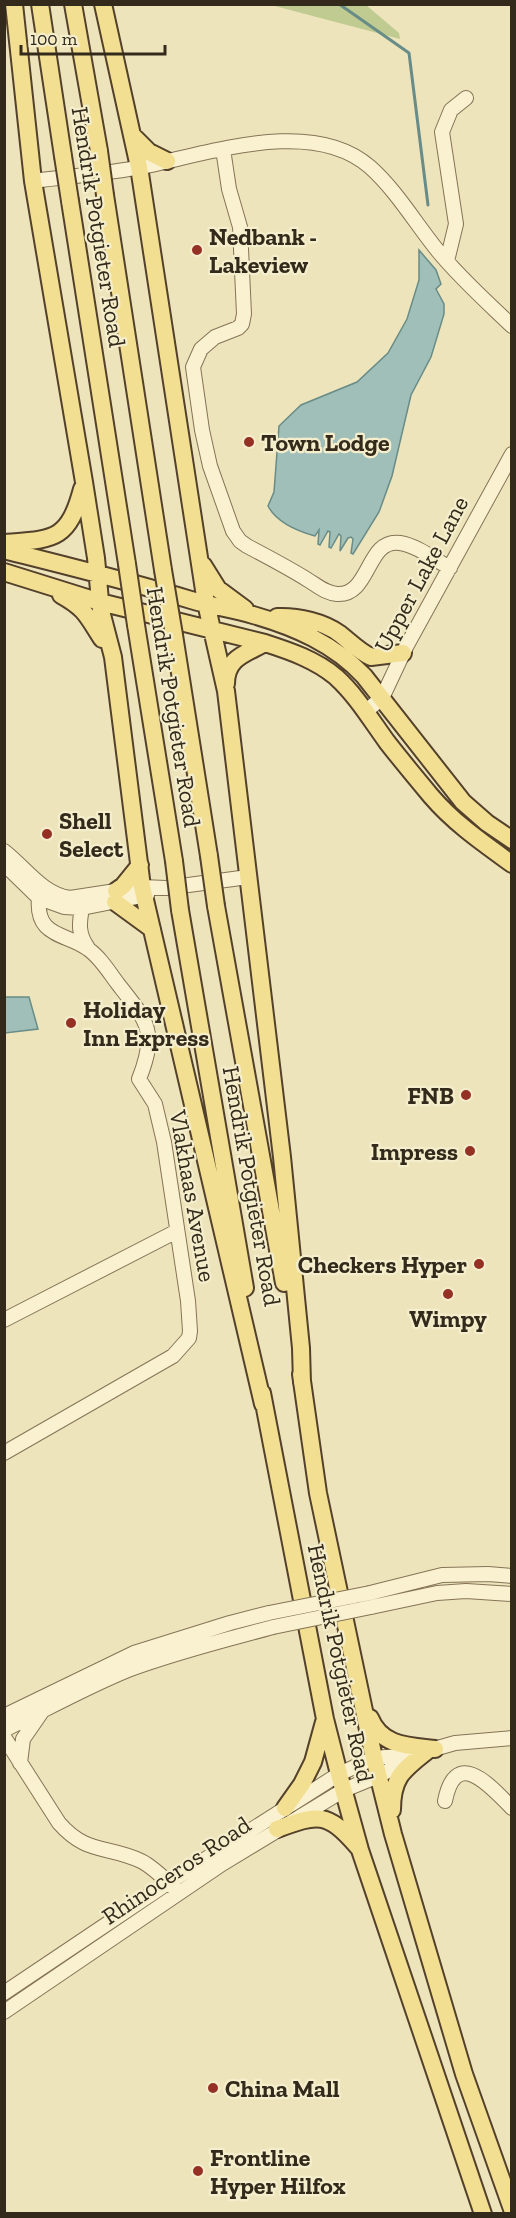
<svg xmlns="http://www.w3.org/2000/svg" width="516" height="2218" viewBox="0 0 516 2218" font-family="'Zilla Slab',serif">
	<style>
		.green { fill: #bfcb91 }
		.water { fill: #a0bfb9; stroke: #688c87; stroke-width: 1.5 }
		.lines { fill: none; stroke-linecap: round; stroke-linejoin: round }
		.stream { stroke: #688c87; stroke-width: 3 }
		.minor-casing { stroke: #857456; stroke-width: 16 }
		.major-casing { stroke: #53412b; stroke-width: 20 }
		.minor { stroke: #f9f1cf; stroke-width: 14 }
		.major { stroke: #f3df92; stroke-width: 16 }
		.minor-bridge-casing { stroke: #857456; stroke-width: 16; stroke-linecap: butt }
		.major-bridge-casing { stroke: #53412b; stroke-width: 20; stroke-linecap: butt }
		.minor-bridge { stroke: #f9f1cf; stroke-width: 14 }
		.major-bridge { stroke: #f3df92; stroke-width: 16 }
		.poi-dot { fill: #953025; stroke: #f5eecc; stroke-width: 2 }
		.labels { text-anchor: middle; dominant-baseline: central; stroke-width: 4.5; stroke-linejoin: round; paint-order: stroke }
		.street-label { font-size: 24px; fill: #342a1b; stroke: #f5eecc }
		.poi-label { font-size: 24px; font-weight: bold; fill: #342a1b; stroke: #f5eecc; text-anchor: start }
	</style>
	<rect width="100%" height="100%" fill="#eee4bc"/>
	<path class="green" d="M 271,5 L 366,5 L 399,33 L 400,39 Z"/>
	<path class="water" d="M 419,250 L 436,270 L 441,284 L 436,289 L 444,304 L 444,314 L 431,357 L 411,395 L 392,476 L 379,512 L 353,554 L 351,553 L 353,539 L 351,537 L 348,538 L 340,551 L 341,536 L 339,534 L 331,548 L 329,547 L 330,532 L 328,531 L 320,545 L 318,544 L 319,530 L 315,536 C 297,531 277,523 268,506 L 274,492 L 279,426 L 301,405 L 357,382 L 388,353 L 407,319 L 419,280 Z
		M 5,997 L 29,997 L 38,1029 L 5,1033 Z"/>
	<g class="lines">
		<path class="stream" d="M 339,4 L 409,53 L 428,205"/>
		<defs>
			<path id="minor" d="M 223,149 L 229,189 L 240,227 L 244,314 L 242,324 L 238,328 L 215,337 L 201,349 L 193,367 L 202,430 L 210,466 L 233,531 L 240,541 L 247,546 C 268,557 289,568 308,580 C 318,586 325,593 337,594 C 371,596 366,538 400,543 C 418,546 435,560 450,568
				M 33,181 C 69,176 106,174 141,167 C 208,154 312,116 370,167 C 396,190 416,224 438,251 C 460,278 487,302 512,326
				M 447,261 L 456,224 L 442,132 L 451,110 L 466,98
				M 366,711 L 382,698 L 406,647 L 512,454
				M 4,851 C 26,868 42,894 70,898 L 142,887 L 166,888 L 248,877
				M 4,864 L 39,898 L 64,907 L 82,908 L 147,895
				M 82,908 C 79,924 78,934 88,948
				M 4,1320 L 177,1231
				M 4,1453 L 173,1356 L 189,1338 L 190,1331 L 188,1301 L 164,1142 L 155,1104 L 139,1079 C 158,1031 147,1021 118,984 C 109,972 100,957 88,949 C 67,933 35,938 39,898
				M 370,1593 L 442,1575 L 488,1574 L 512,1576
				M 371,1607 L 437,1593 L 466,1591 L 512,1594
				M 4,1716 L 134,1653 L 230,1623 L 269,1613
				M 4,1730 C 45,1710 86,1687 128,1670 C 176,1652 225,1640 273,1627
				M 4,1737 L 59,1823 C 87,1855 107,1845 141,1861 C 153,1867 165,1879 174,1888
				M 20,1763 L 23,1739 L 41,1713
				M 445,1801 C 456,1745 492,1788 512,1808
				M 4,1993 L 168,1883 L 339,1774 L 374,1758 L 411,1755
				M 4,2012 L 222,1864 L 344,1790 L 378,1776 L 427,1751 L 455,1743 L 512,1738"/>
			<path id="major" d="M 14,4 L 33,181 L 84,482 L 96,558 L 101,611 L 113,657 L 142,887 L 263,1404
				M 40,4 L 63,156
				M 73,4 L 99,151
				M 103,4 L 139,167 L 206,603 L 226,691 L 282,1157 L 301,1348 L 302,1383
				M 133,136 L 149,152 L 167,161
				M 105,195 L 163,570
				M 70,201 L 127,564
				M 4,543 C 54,539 68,541 82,489
				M 4,550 C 67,566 129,581 191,600 C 211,606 233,609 253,615 C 295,627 334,644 364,676 L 463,802 L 487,823 L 512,840
				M 203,565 L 218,589 L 245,609
				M 4,572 L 100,602 L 265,643 C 290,651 316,660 336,677 C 356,695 371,720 387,742 C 401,760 416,778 431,796 C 454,823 483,843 512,864
				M 61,595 C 86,609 87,616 102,639
				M 277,617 C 298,616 324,622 340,634 C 350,642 360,652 371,657 L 403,653
				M 136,625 L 174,861
				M 174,635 L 209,856
				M 226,684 C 226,658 245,654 265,643
				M 116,891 L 123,886 L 140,865
				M 115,902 L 152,929
				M 216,906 L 284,1283
				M 180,910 L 245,1288
				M 301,1374 L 318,1493 L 374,1758 L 393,1834 L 464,2074 L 512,2209
				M 262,1393 L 325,1719 L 339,1774 L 360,1850 L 483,2214
				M 370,1718 C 381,1746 408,1746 435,1749
				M 285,1808 L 302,1784 L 313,1762 L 324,1722
				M 392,1810 C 392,1777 403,1770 427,1751
				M 277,1829 C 318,1814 327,1811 358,1847"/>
		</defs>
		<use href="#minor" class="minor-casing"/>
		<use href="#major" class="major-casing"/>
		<use href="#minor" class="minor"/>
		<use href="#major" class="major"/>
		<defs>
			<path id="minor-bridge" d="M 269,1613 L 370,1593
				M 273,1627 L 371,1607"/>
			<path id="major-bridge" d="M 99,151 L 105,195
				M 63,156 L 70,201
				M 127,564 L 136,625
				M 163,570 L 174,635
				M 209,856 L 216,906
				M 174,861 L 180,910"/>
		</defs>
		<use href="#minor-bridge" class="minor-bridge-casing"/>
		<use href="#major-bridge" class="major-bridge-casing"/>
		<use href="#minor-bridge" class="minor-bridge"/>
		<use href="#major-bridge" class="major-bridge"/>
	</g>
	<g class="poi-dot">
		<circle cx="197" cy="250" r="6"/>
		<circle cx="249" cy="442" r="6"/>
		<circle cx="47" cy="834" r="6"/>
		<circle cx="71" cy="1023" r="6"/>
		<circle cx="466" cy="1095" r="6"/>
		<circle cx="470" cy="1151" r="6"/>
		<circle cx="479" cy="1264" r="6"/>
		<circle cx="448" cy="1294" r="6"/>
		<circle cx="213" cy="2088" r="6"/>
		<circle cx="198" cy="2171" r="6"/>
	</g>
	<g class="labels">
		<g class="street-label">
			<text transform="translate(99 227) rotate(81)">Hendrik Potgieter Road</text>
			<text transform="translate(421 574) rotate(-62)">Upper Lake Lane</text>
			<text transform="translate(174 707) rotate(81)">Hendrik Potgieter Road</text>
			<text transform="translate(252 1186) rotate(80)">Hendrik Potgieter Road</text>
			<text transform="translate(193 1196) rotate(80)">Vlakhaas Avenue</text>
			<text transform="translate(341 1663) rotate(78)">Hendrik Potgieter Road</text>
			<text transform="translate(176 1870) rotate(-34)">Rhinoceros Road</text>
		</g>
		<g class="poi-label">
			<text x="209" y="236">Nedbank -<tspan x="209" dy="28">Lakeview</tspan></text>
			<text x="261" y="442">Town Lodge</text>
			<text x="59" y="820">Shell<tspan x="59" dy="28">Select</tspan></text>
			<text x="83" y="1009">Holiday<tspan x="83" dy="28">Inn Express</tspan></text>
			<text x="454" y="1095" text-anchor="end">FNB</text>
			<text x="458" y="1151" text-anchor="end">Impress</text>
			<text x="467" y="1264" text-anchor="end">Checkers Hyper</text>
			<text x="448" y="1318" text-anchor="middle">Wimpy</text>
			<text x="225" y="2088">China Mall</text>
			<text x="210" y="2157">Frontline<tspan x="210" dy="28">Hyper Hilfox</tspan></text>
		</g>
	</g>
	<rect width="516" height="2218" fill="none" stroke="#342a1b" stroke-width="12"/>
	<path d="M21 45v9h144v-9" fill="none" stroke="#342a1b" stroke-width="3"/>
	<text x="30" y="45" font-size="18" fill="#342a1b" stroke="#f5eecc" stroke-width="4.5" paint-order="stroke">100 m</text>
</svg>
